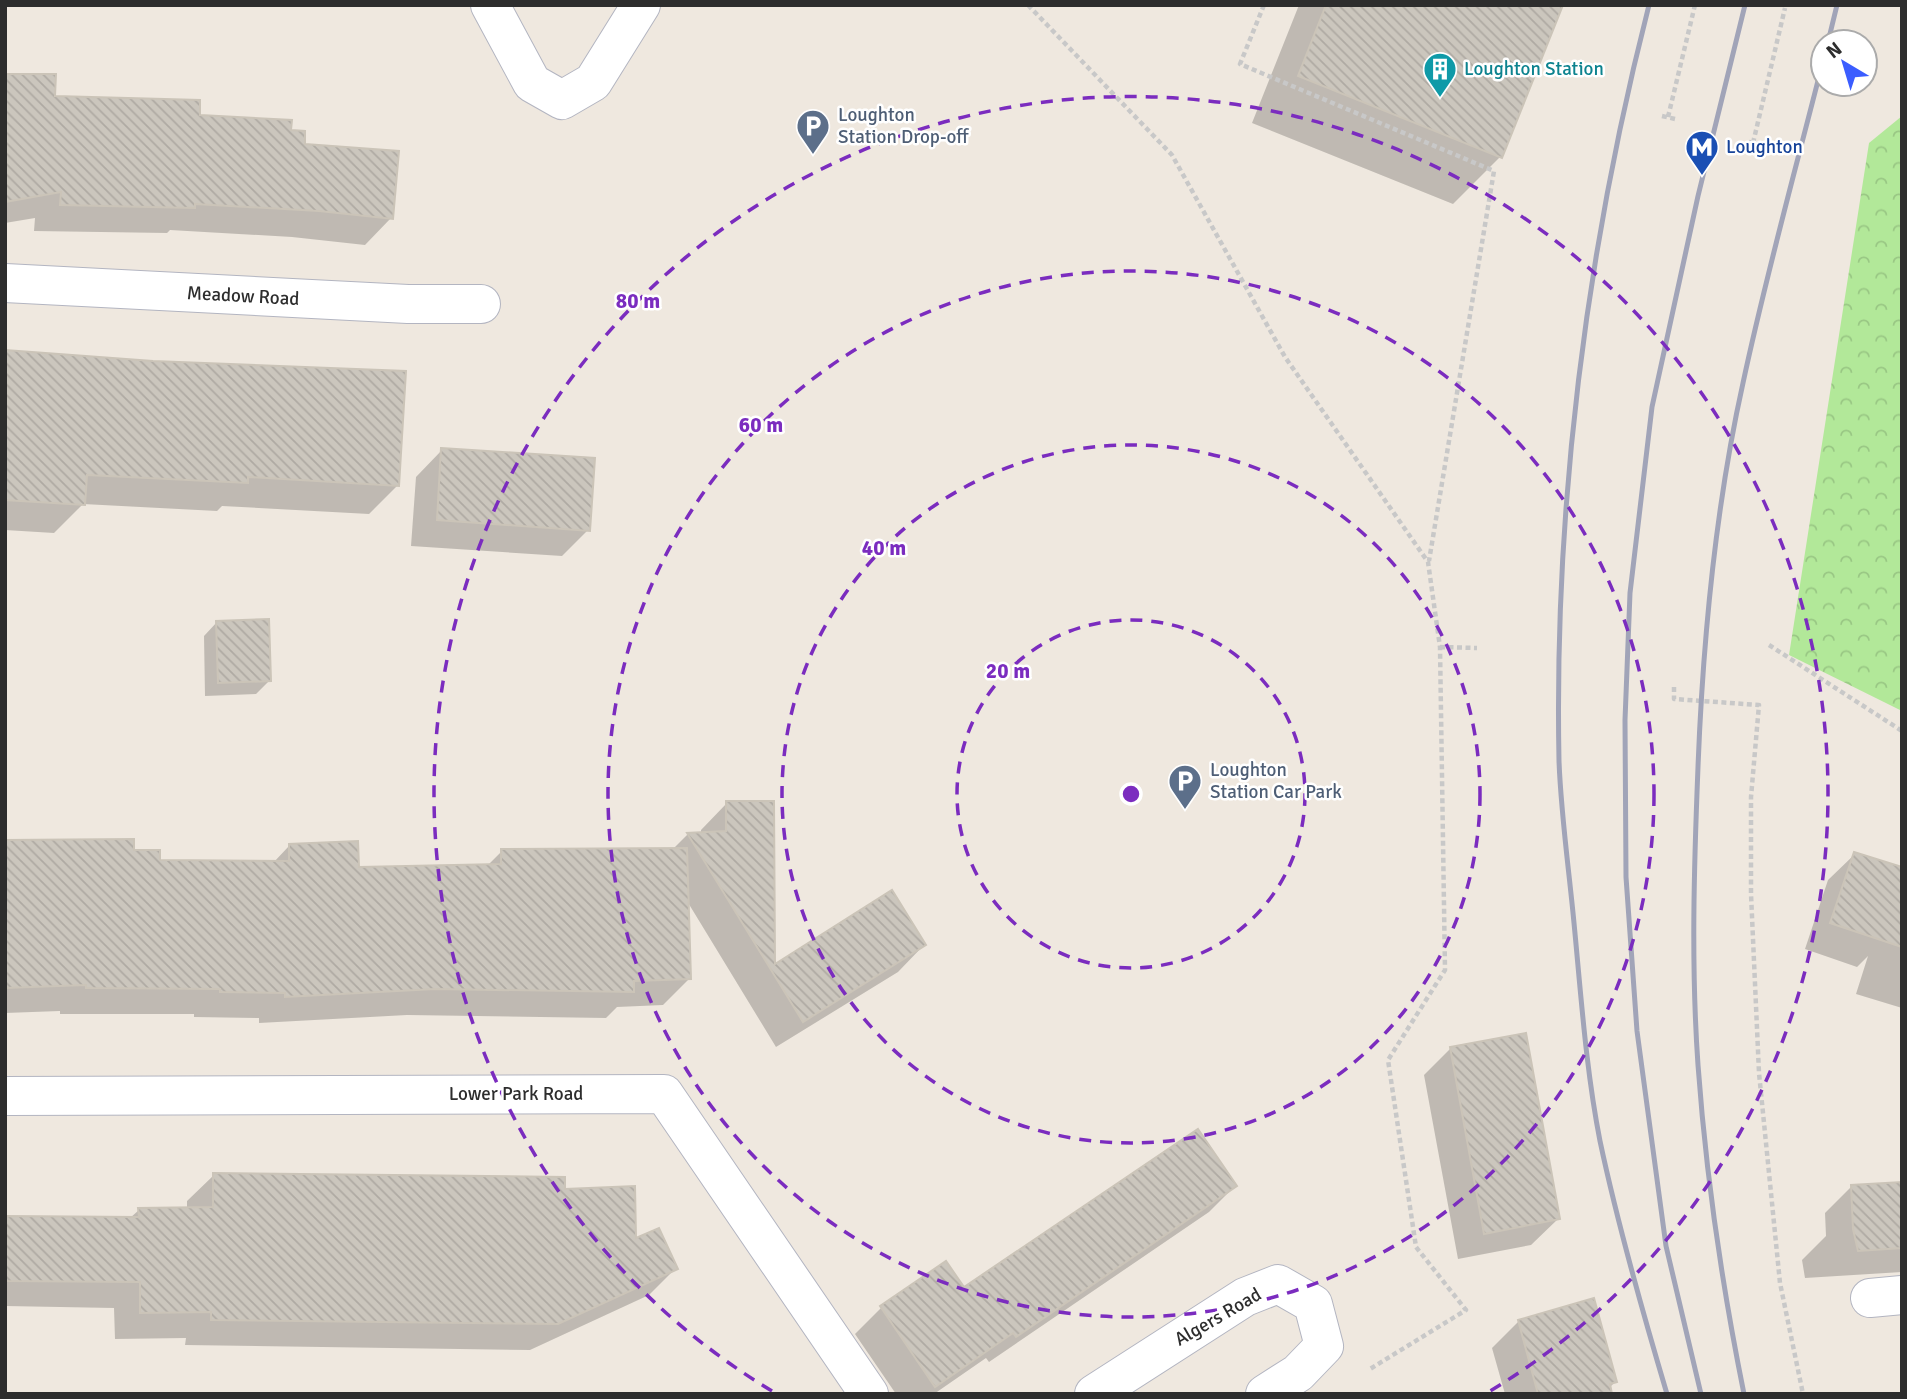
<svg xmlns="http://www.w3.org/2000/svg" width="1907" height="1399" viewBox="0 0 1907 1399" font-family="Signika,sans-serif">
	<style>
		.forest { fill: url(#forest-crowns) }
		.shadow { fill: #0003 }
		.building { fill: url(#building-back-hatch); stroke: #cbc4b8; stroke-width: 2 }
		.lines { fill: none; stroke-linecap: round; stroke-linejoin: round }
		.minor-casing { stroke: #b3b5c1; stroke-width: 40 }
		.path { stroke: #c8c8c8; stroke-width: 4.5; stroke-dasharray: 5 3.5; stroke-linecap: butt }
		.minor { stroke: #fff; stroke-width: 38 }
		.rail { stroke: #a1a4b8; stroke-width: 5 }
		.ring { fill: none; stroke: #7b2cbf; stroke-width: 3.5; stroke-dasharray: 12 9 }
		.labels { text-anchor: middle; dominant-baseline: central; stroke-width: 5; stroke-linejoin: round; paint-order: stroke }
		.culture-label { font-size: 19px; fill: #0d838f; stroke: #fff; text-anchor: start }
		.service-label { font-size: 19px; fill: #4e5e75; stroke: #fff; text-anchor: start }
		.transit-label { font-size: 19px; fill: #164399; stroke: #fff; text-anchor: start }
		.street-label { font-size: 19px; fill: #2d2d2d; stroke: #fff }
		.centre { fill: #7b2cbf; stroke: #fff; stroke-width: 3.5 }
		.ring-label { font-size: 21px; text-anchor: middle; font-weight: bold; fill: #7b2cbf; stroke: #fff; stroke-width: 5; stroke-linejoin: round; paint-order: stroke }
	</style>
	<defs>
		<pattern id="forest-crowns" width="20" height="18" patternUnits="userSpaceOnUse" patternTransform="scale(1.75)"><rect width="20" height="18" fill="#b2e899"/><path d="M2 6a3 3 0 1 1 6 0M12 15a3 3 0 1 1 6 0" fill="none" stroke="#99c784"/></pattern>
		<pattern id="building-back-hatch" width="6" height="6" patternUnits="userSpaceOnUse" patternTransform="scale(1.75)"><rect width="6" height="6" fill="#cbc6bd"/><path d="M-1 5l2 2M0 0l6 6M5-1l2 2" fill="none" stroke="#afaaa3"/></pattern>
	</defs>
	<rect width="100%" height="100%" fill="#efe8df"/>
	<path class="forest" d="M 1902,116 L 1902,711 L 1789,655 L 1869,143 Z"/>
	<path class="shadow" d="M 1299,5 L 1562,5 L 1500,157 L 1453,204 L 1252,123 Z
		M 5,75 L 53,98 L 198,116 L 289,132 L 391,218 L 365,245 L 292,237 L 170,230 L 167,233 L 34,231 L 35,218 L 5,223 Z
		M 5,352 L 398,485 L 369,514 L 222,506 L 217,511 L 83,504 L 54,533 L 5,530 Z
		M 442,450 L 588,530 L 562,556 L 411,546 L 416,477 Z
		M 217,622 L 269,681 L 256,694 L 205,696 L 204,636 Z
		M 727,803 L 773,967 L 924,945 L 898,972 L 776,1047 L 687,901 L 689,979 L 663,1005 L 617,1007 L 606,1018 L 407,1015 L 259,1023 L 259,1018 L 194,1017 L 194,1014 L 60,1014 L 60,1011 L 5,1013 L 5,841 L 132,840 L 132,852 L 159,862 L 273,863 L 289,846 L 357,869 L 487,866 L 502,851 L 672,850 L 688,834 L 701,834 L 701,830 Z
		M 1855,854 L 1902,908 L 1902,1008 L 1856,994 L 1868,956 L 1857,967 L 1805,949 L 1828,880 Z
		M 1450,1049 L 1558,1219 L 1531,1245 L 1458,1259 L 1424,1075 Z
		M 214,1175 L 563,1191 L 676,1268 L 649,1295 L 530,1350 L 185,1345 L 186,1338 L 115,1339 L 114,1308 L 5,1306 L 5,1218 L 130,1218 L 139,1210 L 187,1209 L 187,1201 Z
		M 1902,1184 L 1902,1272 L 1805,1278 L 1802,1260 L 1826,1236 L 1825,1213 L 1851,1187 Z
		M 1235,1186 L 1209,1212 L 989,1362 L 986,1358 L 934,1394 L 896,1394 L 855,1334 L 881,1308 L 946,1263 L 964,1290 Z
		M 1519,1321 L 1615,1382 L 1609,1388 L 1610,1394 L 1505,1394 L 1492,1348 Z"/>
	<path class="building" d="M 1326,5 L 1563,5 L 1502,158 L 1298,76 Z
		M 5,74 L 56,74 L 55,96 L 200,100 L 200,115 L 292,120 L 291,130 L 305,131 L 305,144 L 399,151 L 393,219 L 319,211 L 195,204 L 195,208 L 60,205 L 61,192 L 5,202 Z
		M 5,350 L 153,361 L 406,371 L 399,486 L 248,477 L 248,483 L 87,475 L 85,505 L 5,500 Z
		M 441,448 L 595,458 L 590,531 L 437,520 Z
		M 269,619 L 271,681 L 218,683 L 216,621 Z
		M 726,801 L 774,801 L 775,964 L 892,890 L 926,945 L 803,1022 L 687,833 L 726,831 Z
		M 134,839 L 134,850 L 160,850 L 160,860 L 289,861 L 289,844 L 358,841 L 359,867 L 501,864 L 501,849 L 687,848 L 691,979 L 634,981 L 634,992 L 435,989 L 285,997 L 285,993 L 220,992 L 220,989 L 86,988 L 86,985 L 5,988 L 5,840 Z
		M 1854,852 L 1902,867 L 1902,947 L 1830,923 Z
		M 1526,1033 L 1560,1219 L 1484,1234 L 1450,1047 Z
		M 1198,1129 L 1237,1186 L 1016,1337 L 1013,1333 L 935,1387 L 880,1306 L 946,1261 L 964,1287 Z
		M 213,1173 L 565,1177 L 565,1189 L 635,1186 L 636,1238 L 659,1228 L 678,1269 L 558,1324 L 211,1320 L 211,1312 L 140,1313 L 140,1282 L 5,1281 L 5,1216 L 139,1217 L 138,1208 L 213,1207 Z
		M 1902,1182 L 1902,1248 L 1858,1251 L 1853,1229 L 1851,1185 Z
		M 1594,1298 L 1617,1382 L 1610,1384 L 1612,1394 L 1538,1394 L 1518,1320 Z"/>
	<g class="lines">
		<defs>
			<path id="minor" d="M 490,5 L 532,83 L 562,100 L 593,82 L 641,5
				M 5,283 L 408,304 L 481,304
				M 5,1096 L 664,1094 L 869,1394
				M 1870,1298 L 1902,1295
				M 1094,1394 L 1245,1297 L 1278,1284 L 1313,1304 L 1324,1346 L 1298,1373 L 1265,1394"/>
		</defs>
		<use href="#minor" class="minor-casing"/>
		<path class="path" d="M 1028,5 L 1172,155 L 1285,357 L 1428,562 L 1440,647 L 1445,970 L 1388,1060 L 1416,1247 L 1466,1310 L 1370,1369
			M 1264,5 L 1240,64 L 1494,171 L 1429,561
			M 1662,116 L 1675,119
			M 1668,117 L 1695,5
			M 1749,142 L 1760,144
			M 1753,143 L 1785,8
			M 1769,645 L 1902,731
			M 1440,647 L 1477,648
			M 1674,687 L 1674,699 L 1759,705 L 1751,797 L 1751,894 L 1759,1073 L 1780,1283 L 1803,1394"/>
		<use href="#minor" class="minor"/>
		<path class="rail" d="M 1649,5 C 1586,251 1554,508 1559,761 C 1561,815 1569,870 1574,923 C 1581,995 1586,1070 1600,1141 C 1618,1226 1642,1310 1667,1394
			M 1828,42 L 1837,5
			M 1701,1394 L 1666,1246 L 1637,1031 L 1626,877 L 1625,720 L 1630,593 L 1652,407 L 1698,196 L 1745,5
			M 1744,1394 C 1722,1285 1706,1176 1698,1065 C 1691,966 1694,866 1698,767 C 1703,638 1715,509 1743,383 C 1766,275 1796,168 1823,61"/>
	</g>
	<g class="ring">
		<circle cx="1131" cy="794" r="174"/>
		<circle cx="1131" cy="794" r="349"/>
		<circle cx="1131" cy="794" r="523"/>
		<path d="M772 1391A697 697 0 1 1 1490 1391"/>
	</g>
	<defs>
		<symbol id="building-pin" viewBox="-11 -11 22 30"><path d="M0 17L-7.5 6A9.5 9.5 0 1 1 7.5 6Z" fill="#0f9aa8" stroke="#fff"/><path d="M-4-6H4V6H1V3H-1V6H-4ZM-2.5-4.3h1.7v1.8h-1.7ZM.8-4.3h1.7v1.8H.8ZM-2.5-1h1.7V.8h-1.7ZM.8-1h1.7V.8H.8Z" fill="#fff"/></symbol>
		<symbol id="parking-pin" viewBox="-11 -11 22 30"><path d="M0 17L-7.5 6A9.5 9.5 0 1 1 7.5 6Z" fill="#5c6f8a" stroke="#fff"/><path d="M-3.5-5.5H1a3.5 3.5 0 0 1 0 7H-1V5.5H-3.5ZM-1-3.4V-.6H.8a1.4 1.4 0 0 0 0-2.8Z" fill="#fff"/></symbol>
		<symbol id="metro-pin" viewBox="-11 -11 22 30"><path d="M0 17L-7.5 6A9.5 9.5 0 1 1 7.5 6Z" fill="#1a4fb4" stroke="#fff"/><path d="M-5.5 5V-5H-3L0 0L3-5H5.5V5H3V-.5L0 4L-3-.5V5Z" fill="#fff"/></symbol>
	</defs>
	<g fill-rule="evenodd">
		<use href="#building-pin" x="1421" y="50" width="38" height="52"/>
		<use href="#parking-pin" x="794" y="107" width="38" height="52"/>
		<use href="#metro-pin" x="1683" y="128" width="38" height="52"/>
		<use href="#parking-pin" x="1166" y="762" width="38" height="52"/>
	</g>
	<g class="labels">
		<g class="culture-label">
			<text x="1464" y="69">Loughton Station</text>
		</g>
		<g class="service-label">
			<text x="838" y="115">Loughton<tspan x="838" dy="22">Station Drop-off</tspan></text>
			<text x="1210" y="770">Loughton<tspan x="1210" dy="22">Station Car Park</tspan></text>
		</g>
		<g class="transit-label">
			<text x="1726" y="147">Loughton</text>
		</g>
		<g class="street-label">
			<text transform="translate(243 296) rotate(3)">Meadow Road</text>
			<text x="516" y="1094">Lower Park Road</text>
			<text transform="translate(1218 1317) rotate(-30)">Algers Road</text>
		</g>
	</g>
	<circle cx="1131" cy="794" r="10" class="centre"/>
	<g class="ring-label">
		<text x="638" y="308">80 m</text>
		<text x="761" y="432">60 m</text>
		<text x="884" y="555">40 m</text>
		<text x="1008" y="678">20 m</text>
	</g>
	<rect width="1907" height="1399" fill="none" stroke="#2d2d2d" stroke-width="14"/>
	<g transform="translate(1844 63) rotate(322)"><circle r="33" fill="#ffffff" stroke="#ababab" stroke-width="2"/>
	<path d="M0-5L12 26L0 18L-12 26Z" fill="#3b5dff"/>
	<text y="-10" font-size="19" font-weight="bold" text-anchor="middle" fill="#2d2d2d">N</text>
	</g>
</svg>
